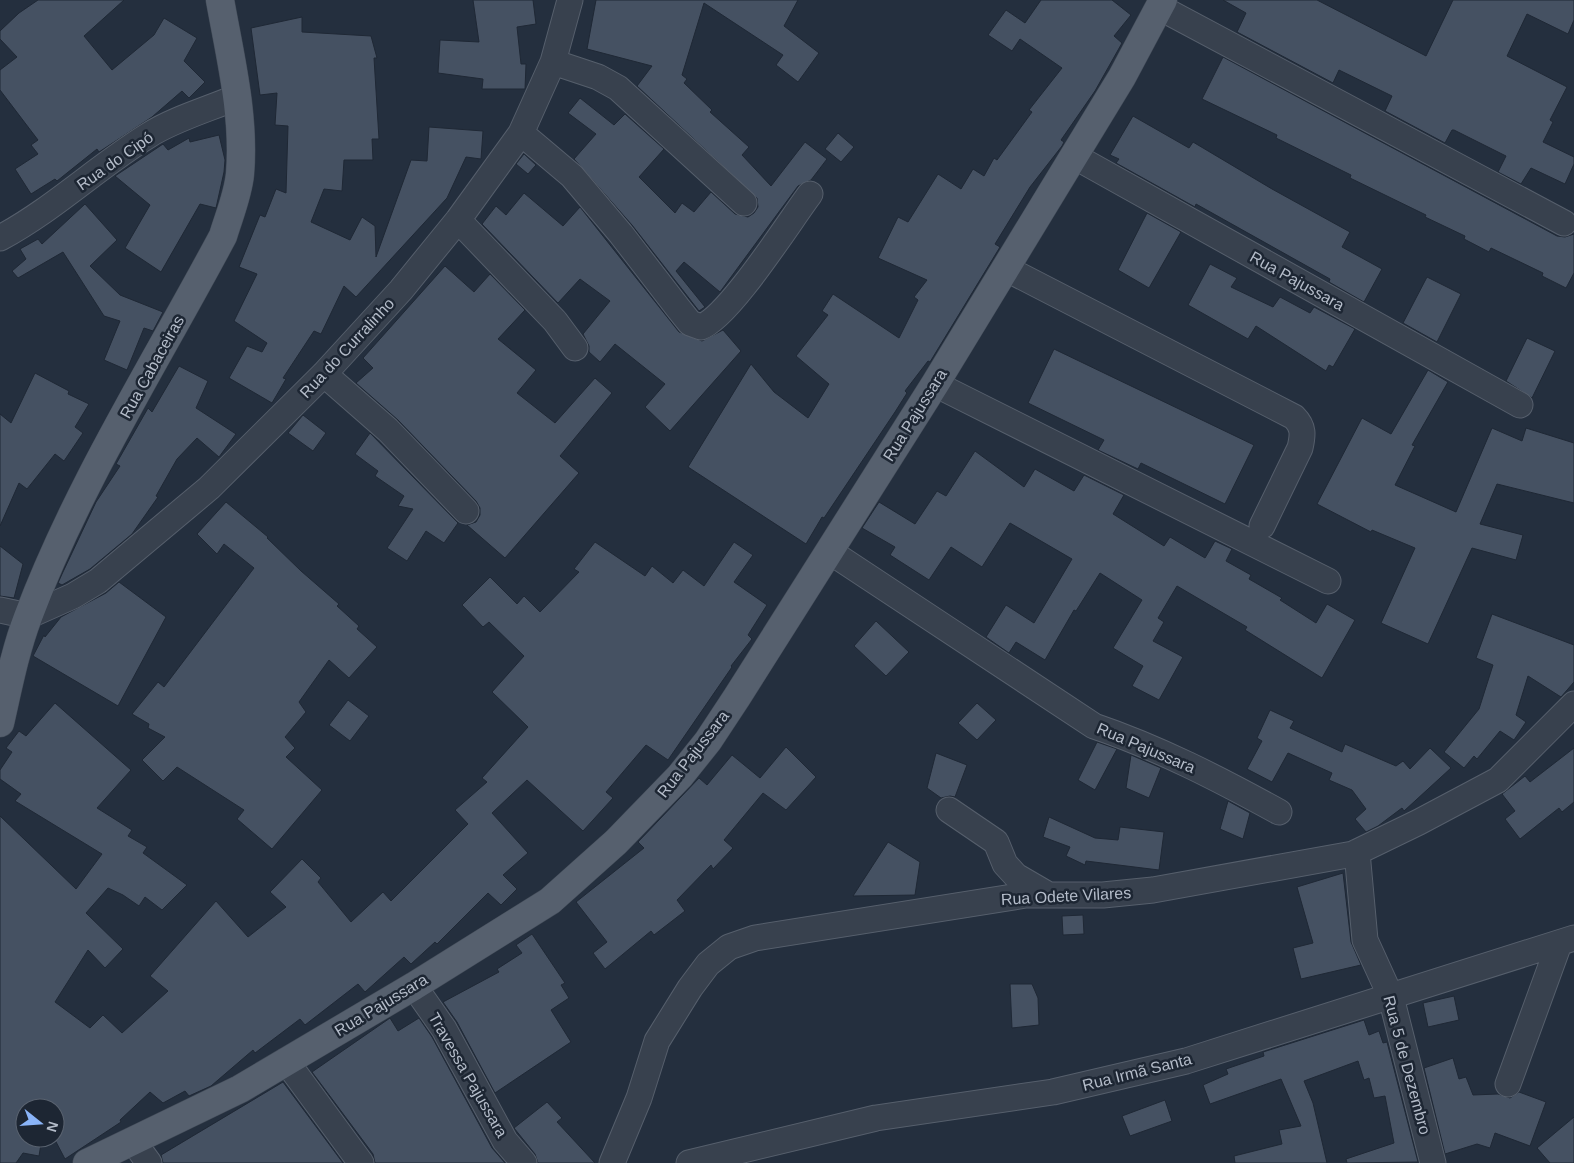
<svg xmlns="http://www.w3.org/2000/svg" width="1574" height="1163" viewBox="0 0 1574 1163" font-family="Helvetica,sans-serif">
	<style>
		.building { fill: #455162; stroke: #1f2835 }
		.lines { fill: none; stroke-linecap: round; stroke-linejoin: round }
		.minor-casing { stroke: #565f6c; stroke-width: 27 }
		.major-casing { stroke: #414a57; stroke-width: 29 }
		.minor { stroke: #38414e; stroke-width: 25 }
		.major { stroke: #56606e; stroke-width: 28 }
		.labels { text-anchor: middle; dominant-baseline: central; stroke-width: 5; stroke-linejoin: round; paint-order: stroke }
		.street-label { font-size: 16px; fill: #b4bcc9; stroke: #1d2633 }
	</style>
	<rect width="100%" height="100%" fill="#242f3e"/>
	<path class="building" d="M 38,0 L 124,0 L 84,36 L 112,70 L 154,35 L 164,18 L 197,38 L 184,61 L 205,82 L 189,98 L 182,91 L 152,117 L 99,152 L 97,149 L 57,181 L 55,179 L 31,194 L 15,169 L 38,154 L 31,145 L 38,140 L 0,90 L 0,70 L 17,57 L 0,39 L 0,31 L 19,13 Z
		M 473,0 L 533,0 L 536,24 L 517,27 L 521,64 L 526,64 L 525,89 L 482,89 L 483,79 L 438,73 L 440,40 L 479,42 Z
		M 596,0 L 798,0 L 784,26 L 819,53 L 798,82 L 776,65 L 783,55 L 704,3 L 682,75 L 687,79 L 684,83 L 712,110 L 710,112 L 749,147 L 742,155 L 771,186 L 805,142 L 827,159 L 811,180 L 798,186 L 720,292 L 684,262 L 676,271 L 705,307 L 699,311 L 632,225 L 574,159 L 596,134 L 568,113 L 580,98 L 614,125 L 625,114 L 664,149 L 639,177 L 675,213 L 682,203 L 694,212 L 711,192 L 735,214 L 748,217 L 754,213 L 758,207 L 757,198 L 637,86 L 652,66 L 587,49 Z
		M 1041,0 L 1112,0 L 1131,15 L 1114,36 L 1122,43 L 1095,91 L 1061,140 L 1064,142 L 1062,146 L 1030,187 L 995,244 L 1000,247 L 930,362 L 928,361 L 905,391 L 907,393 L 895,412 L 824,518 L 822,517 L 806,544 L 688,467 L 751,364 L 774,392 L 808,418 L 829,384 L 796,356 L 828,315 L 822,311 L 833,294 L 899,338 L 918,300 L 914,297 L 927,280 L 878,258 L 898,217 L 908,222 L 938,174 L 961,189 L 973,169 L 984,176 L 994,158 L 997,160 L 1032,112 L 1029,110 L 1062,68 L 1020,39 L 1012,51 L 988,35 L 1006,10 L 1025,23 Z
		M 1223,0 L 1317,0 L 1426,56 L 1453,0 L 1574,0 L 1574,20 L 1568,34 L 1527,14 L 1507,56 L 1567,87 L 1550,120 L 1553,122 L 1543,142 L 1574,157 L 1574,164 L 1565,184 L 1531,168 L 1521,184 L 1498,172 L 1506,156 L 1454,130 L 1452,130 L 1445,143 L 1385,111 L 1392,96 L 1339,70 L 1333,83 L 1237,32 L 1246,13 Z
		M 302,17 L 302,32 L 371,36 L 377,58 L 374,58 L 379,139 L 372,139 L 373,160 L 344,160 L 342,191 L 324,189 L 311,222 L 350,240 L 362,217 L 375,226 L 376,257 L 411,160 L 427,161 L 429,127 L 483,131 L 481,159 L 466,157 L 447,198 L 356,297 L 344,286 L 321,334 L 314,331 L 283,378 L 286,379 L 272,403 L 229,378 L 247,346 L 262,352 L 267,343 L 234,321 L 257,274 L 239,267 L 260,215 L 265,217 L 276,189 L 286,193 L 288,126 L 275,125 L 277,93 L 260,95 L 251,28 Z
		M 1223,57 L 1557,236 L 1565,237 L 1574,234 L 1574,273 L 1566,288 L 1542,276 L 1543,273 L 1491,248 L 1489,252 L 1464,239 L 1465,236 L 1425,217 L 1426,215 L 1350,178 L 1351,175 L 1276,138 L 1277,135 L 1202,99 Z
		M 1133,116 L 1189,148 L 1193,142 L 1272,189 L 1350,232 L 1342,247 L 1382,269 L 1364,302 L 1329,282 L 1330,279 L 1196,204 L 1195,207 L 1116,163 L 1119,159 L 1110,155 Z
		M 838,133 L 854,147 L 841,162 L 825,149 Z
		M 219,135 L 225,160 L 224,172 L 216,208 L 200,204 L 161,272 L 125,248 L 150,205 L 115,176 L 163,144 L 168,150 L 189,138 L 190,142 Z
		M 524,154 L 536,165 L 528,174 L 516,164 Z
		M 524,193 L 563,226 L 580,207 L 679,332 L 702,341 L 723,330 L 741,351 L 670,431 L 645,407 L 665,384 L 615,344 L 600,362 L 589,352 L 589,346 L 583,334 L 610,301 L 580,279 L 558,303 L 482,224 L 496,206 L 506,215 Z
		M 85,204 L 117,240 L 90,266 L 120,295 L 163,312 L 153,331 L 144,328 L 127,370 L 104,360 L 120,321 L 104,316 L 63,252 L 18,278 L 12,271 L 26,259 L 20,249 L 38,239 L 42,244 Z
		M 1147,213 L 1181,232 L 1149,288 L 1118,270 Z
		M 1210,264 L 1237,278 L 1231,287 L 1273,307 L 1280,297 L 1310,313 L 1314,307 L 1355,329 L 1333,367 L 1329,365 L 1326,371 L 1256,326 L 1248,339 L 1188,305 Z
		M 445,266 L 474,292 L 490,274 L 525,310 L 498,339 L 536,370 L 517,393 L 555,423 L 595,378 L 612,393 L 560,456 L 579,473 L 505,558 L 467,525 L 476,522 L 480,515 L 480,508 L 476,501 L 398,420 L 356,383 L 373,368 L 363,358 Z
		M 1427,277 L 1461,294 L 1437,342 L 1403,323 Z
		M 1527,338 L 1555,351 L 1532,398 L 1506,381 Z
		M 1054,349 L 1254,445 L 1225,504 L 1141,463 L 1138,469 L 1098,450 L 1104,440 L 1028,403 Z
		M 179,366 L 208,381 L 196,408 L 236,434 L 219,457 L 197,438 L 177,459 L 156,496 L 158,497 L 132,534 L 90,569 L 62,585 L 58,583 L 62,574 L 96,502 L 120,466 L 116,464 L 148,408 L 152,412 Z
		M 1428,370 L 1448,382 L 1412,445 L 1415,446 L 1395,485 L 1456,512 L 1492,428 L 1522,441 L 1526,428 L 1574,443 L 1574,503 L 1497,484 L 1480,524 L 1523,535 L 1516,560 L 1472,548 L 1428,644 L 1381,623 L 1415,548 L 1372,530 L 1371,532 L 1317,504 L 1362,418 L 1391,434 Z
		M 35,373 L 69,391 L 68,394 L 89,404 L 75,427 L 83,433 L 64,461 L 55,454 L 27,489 L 19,483 L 0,526 L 0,414 L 11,423 Z
		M 303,415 L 326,433 L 313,451 L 288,433 Z
		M 370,433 L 458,523 L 444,543 L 426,531 L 407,561 L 387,548 L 413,509 L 398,506 L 404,496 L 375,476 L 378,471 L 355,454 Z
		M 975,451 L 1024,487 L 1035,469 L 1074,491 L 1084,475 L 1124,495 L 1113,514 L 1164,546 L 1170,537 L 1205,558 L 1215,541 L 1232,549 L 1226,561 L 1251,575 L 1249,579 L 1282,598 L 1280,600 L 1316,623 L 1327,604 L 1355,620 L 1322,678 L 1245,630 L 1247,627 L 1177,586 L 1158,618 L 1164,622 L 1153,641 L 1183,657 L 1159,700 L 1132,686 L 1143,666 L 1113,648 L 1142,600 L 1100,573 L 1076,611 L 1074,610 L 1045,660 L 1016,642 L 1009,653 L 986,637 L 1006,605 L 1034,623 L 1072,559 L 1010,523 L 982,567 L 951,547 L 929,580 L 890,555 L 895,547 L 862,528 L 879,502 L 915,524 L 937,491 L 946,496 Z
		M 226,502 L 268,537 L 267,538 L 301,571 L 339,604 L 337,606 L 359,626 L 357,629 L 377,647 L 349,678 L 329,660 L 299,702 L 306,712 L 285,737 L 295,748 L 286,757 L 322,790 L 272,849 L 237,819 L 244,810 L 177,767 L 163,781 L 142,760 L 165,737 L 148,728 L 149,724 L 132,714 L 158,682 L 164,687 L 254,568 L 224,544 L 217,554 L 197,534 Z
		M 595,542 L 645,576 L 652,566 L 673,583 L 683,570 L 704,586 L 734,542 L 753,555 L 734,582 L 767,605 L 748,635 L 752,639 L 731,666 L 732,667 L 668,760 L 646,745 L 606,792 L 613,798 L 583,831 L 527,780 L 492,813 L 528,853 L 503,875 L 517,889 L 501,905 L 488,893 L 437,944 L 435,942 L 411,964 L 404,957 L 365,992 L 358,984 L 305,1025 L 300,1019 L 255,1053 L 253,1050 L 211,1086 L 189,1096 L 185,1091 L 163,1103 L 150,1092 L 120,1120 L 121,1122 L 65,1159 L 54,1138 L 55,1108 L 25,1108 L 25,1138 L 42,1138 L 39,1156 L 23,1153 L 16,1163 L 0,1163 L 0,816 L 76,889 L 102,854 L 15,801 L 21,794 L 0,779 L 0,770 L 12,752 L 6,748 L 19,731 L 26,736 L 55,703 L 131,770 L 97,808 L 132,830 L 128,836 L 147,847 L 143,853 L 187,885 L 162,910 L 145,897 L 139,906 L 123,895 L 108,888 L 86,913 L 123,949 L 105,968 L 88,950 L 55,1002 L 90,1028 L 103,1015 L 122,1033 L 168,991 L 150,976 L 216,901 L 248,937 L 286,907 L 270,892 L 302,859 L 321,878 L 318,882 L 351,922 L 383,892 L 391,901 L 468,824 L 455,810 L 487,782 L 482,778 L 528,727 L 492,692 L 524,656 L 489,622 L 483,627 L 462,605 L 490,577 L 517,604 L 524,596 L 540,612 L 579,572 L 574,569 Z
		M 0,546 L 23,564 L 14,598 L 0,596 Z
		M 119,582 L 166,617 L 118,706 L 33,656 L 44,635 L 45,637 L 61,617 L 106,593 Z
		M 1492,614 L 1574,645 L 1574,682 L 1561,697 L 1528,676 L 1516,715 L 1526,722 L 1514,740 L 1500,731 L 1477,759 L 1474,756 L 1464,768 L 1444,752 L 1479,709 L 1493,665 L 1476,658 Z
		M 876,621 L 909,652 L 886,676 L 854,646 Z
		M 348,700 L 369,716 L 350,741 L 329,725 Z
		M 977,703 L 996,720 L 977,740 L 958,723 Z
		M 1270,710 L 1294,721 L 1290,728 L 1342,752 L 1345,744 L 1396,766 L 1403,761 L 1410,769 L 1430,748 L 1451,768 L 1404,811 L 1402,808 L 1378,826 L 1366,832 L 1355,819 L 1366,809 L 1352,790 L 1329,780 L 1332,773 L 1288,753 L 1272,782 L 1247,769 L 1262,741 L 1257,738 Z
		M 1097,742 L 1117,749 L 1095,790 L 1078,780 Z
		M 786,747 L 816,777 L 786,810 L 763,793 L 724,840 L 733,848 L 713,869 L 711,865 L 677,900 L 685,911 L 654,935 L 651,931 L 605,969 L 593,953 L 607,942 L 576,902 L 644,848 L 638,842 L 699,778 L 707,785 L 732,755 L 760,778 Z
		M 1574,748 L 1574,802 L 1562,812 L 1559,808 L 1520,839 L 1505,819 L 1515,811 L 1502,794 L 1525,776 L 1530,782 Z
		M 936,753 L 967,765 L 955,797 L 950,796 L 941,798 L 927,788 Z
		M 1131,755 L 1161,768 L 1149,798 L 1126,788 Z
		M 1228,801 L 1250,813 L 1243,839 L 1220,829 Z
		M 1049,817 L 1095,838 L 1118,840 L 1120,827 L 1164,832 L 1159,870 L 1086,861 L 1085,865 L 1066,856 L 1070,847 L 1043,837 Z
		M 888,842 L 920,862 L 915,895 L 853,896 Z
		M 1343,873 L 1351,942 L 1361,965 L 1301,979 L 1293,948 L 1313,943 L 1297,887 Z
		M 1083,915 L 1084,934 L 1063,935 L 1062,916 Z
		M 532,934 L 565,983 L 561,985 L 569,998 L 551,1010 L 571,1042 L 495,1093 L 457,1022 L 443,1002 L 499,972 L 497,969 L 522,953 L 516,945 Z
		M 1010,984 L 1032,984 L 1038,998 L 1039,1025 L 1012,1028 Z
		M 1454,996 L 1459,1020 L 1428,1027 L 1423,1003 Z
		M 390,1018 L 398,1031 L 419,1018 L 432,1037 L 492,1148 L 505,1163 L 375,1163 L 373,1154 L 312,1072 Z
		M 1364,1020 L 1369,1035 L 1379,1031 L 1383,1043 L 1387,1042 L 1418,1162 L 1347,1163 L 1346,1159 L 1394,1143 L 1385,1096 L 1374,1098 L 1369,1078 L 1364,1080 L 1358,1061 L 1304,1081 L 1313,1103 L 1327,1163 L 1235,1163 L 1234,1156 L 1282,1144 L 1279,1130 L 1301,1126 L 1281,1079 L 1210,1104 L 1203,1085 L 1228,1074 L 1226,1069 L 1264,1056 L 1263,1052 Z
		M 1453,1058 L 1459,1079 L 1466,1077 L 1473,1095 L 1498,1094 L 1510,1098 L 1519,1092 L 1546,1102 L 1530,1146 L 1495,1133 L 1490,1148 L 1477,1144 L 1445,1154 L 1424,1068 Z
		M 283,1082 L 343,1163 L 163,1163 L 161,1155 Z
		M 1165,1100 L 1172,1121 L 1130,1136 L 1122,1116 Z
		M 547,1102 L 562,1118 L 557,1122 L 595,1163 L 538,1163 L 535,1154 L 514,1128 Z
		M 1574,1117 L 1574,1163 L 1550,1163 L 1537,1148 Z"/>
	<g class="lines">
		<defs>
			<path id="minor" d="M 1159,7 L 1564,223
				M 553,62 L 598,77 L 618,88 L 744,203
				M 521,133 L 572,176 L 621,234 L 678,308 L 690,323 L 701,327 C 729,317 789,222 810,194
				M 1074,156 L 1520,405
				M 458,220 L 555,321 L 575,348
				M 0,238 C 54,209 97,167 149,135 C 174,119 209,109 237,97
				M 1005,268 L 1294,417 C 1304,427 1303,435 1300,448 L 1262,526
				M 324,374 L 388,430 L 466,511
				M 935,384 L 1328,581
				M 829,551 L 1094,726 C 1159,748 1219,779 1279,812
				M 0,610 L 28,616 L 73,596 L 98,581 L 209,488 L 324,374 L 401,290 L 458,220 L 521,133 L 553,62 L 570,0
				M 949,810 L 996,842 L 1005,864 L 1016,876 L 1047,894
				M 1357,852 L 1365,940 L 1391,997 L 1433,1163
				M 414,986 L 444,1029 L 505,1141 L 524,1163
				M 286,1061 L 361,1163
				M 1508,1084 L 1559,944
				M 133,1141 L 149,1163
				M 612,1163 L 639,1098 L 657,1041 L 690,988 L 708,964 L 729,947 L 755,938 L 1026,895 L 1103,895 L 1153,890 L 1353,854 L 1419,822 L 1498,780 L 1574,704
				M 689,1163 L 876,1118 L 1053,1092 L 1186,1061 L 1574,938"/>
			<path id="major" d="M 0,723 C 8,688 15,651 28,617 C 78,484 156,362 223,236 C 229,216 238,195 240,174 C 245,116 230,56 220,0
				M 87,1163 L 240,1089 L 414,986 L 550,901 L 616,842 L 680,776 L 708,741 L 737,697 L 935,384 L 1122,77 L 1163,0"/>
		</defs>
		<use href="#minor" class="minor-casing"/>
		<use href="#major" class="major-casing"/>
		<use href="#minor" class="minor"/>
		<use href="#major" class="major"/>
	</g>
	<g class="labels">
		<g class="street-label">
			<text transform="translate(115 161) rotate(-35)">Rua do Cipó</text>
			<text transform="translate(1297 281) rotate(29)">Rua Pajussara</text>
			<text transform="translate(347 348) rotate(-47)">Rua do Curralinho</text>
			<text transform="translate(152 367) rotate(-61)">Rua Cabaceiras</text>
			<text transform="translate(915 415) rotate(-58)">Rua Pajussara</text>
			<text transform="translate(1146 748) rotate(23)">Rua Pajussara</text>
			<text transform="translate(693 754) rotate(-52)">Rua Pajussara</text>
			<text transform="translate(1066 896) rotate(-3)">Rua Odete Vilares</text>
			<text transform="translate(381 1005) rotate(-31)">Rua Pajussara</text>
			<text transform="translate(1407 1065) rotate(75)">Rua 5 de Dezembro</text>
			<text transform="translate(1137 1072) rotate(-14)">Rua Irmã Santa</text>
			<text transform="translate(468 1075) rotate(60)">Travessa Pajussara</text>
		</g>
	</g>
	<g transform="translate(40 1123) rotate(107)"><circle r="24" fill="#1d2633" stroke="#59626f"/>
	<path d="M0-4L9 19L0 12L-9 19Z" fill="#8ab4f8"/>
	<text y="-8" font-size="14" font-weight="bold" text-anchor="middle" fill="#b4bcc9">N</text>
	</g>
</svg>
